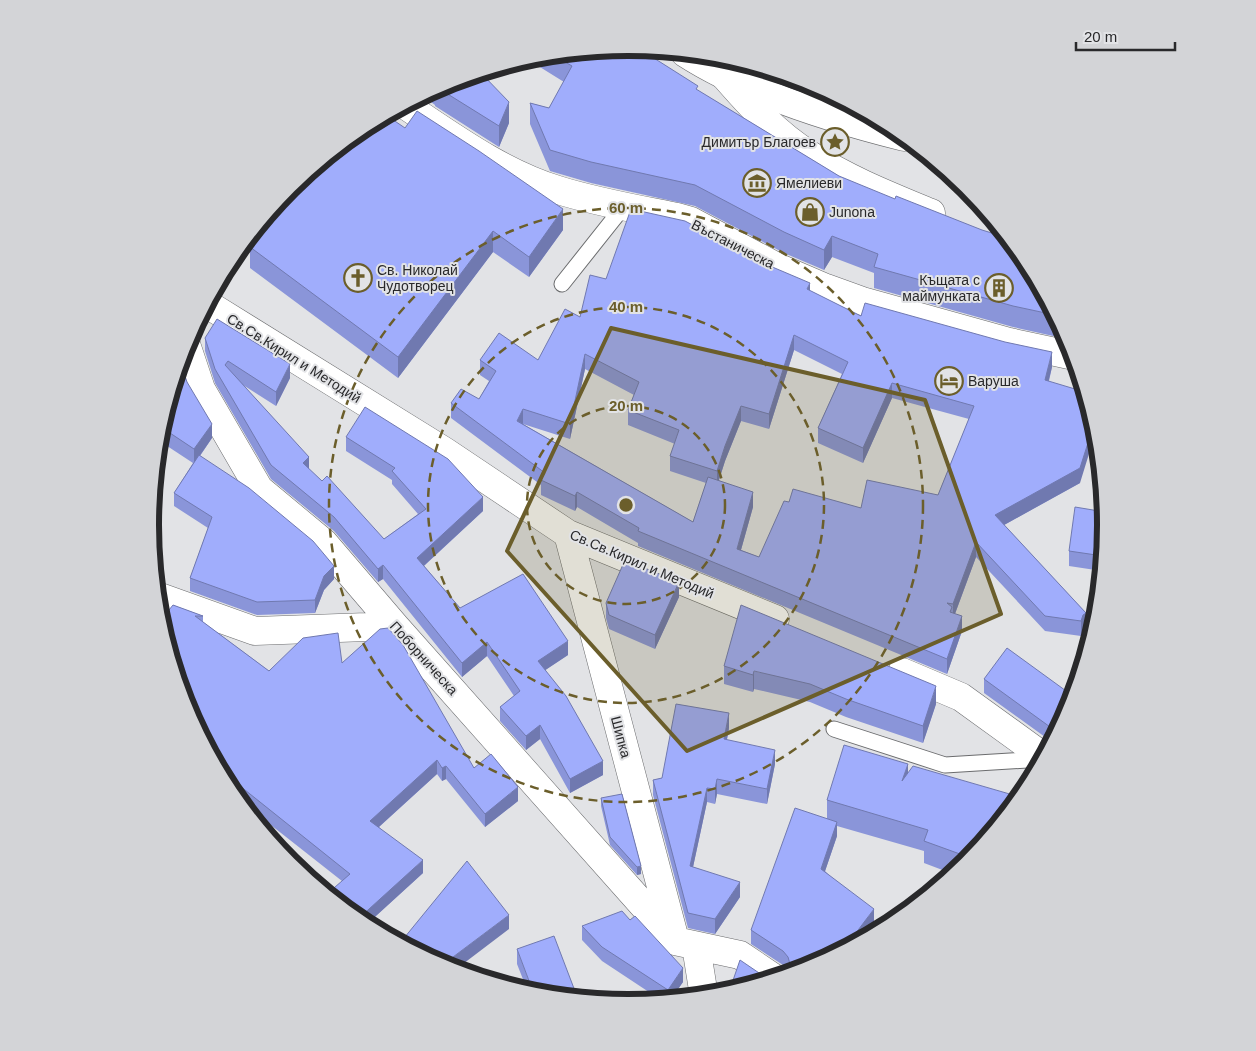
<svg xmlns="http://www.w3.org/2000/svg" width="1256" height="1051" viewBox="0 0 1256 1051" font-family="Helvetica,sans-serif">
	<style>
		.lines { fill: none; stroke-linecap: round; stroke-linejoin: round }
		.lane-casing { stroke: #6b6c6e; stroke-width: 17 }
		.street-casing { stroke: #6b6c6e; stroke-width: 29 }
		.secondary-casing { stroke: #6b6c6e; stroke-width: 29 }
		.lane { stroke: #fff; stroke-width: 15 }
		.street { stroke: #fff; stroke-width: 28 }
		.secondary { stroke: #fff; stroke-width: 28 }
		.wall { fill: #8a95d9; fill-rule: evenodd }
		.shaded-wall { fill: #7079b0 }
		.building { fill: #a0adfc; stroke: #7079b0; fill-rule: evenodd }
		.marked { fill: #6b5e2b; fill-opacity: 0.2; stroke: #6b5e2b; stroke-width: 4; stroke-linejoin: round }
		.ring { fill: none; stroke: #6b5e2b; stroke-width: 2.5; stroke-dasharray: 9 6 }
		.labels { text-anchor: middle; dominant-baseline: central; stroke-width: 4; stroke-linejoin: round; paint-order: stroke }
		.poi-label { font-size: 14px; fill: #29292b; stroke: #e2e3e6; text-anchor: start }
		.street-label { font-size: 14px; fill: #29292b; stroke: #e2e3e6 }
		.rim { fill: none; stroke: #29292b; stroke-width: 6 }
		.centre { fill: #6b5e2b; stroke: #e2e3e6; stroke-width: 2.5 }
		.ring-label { font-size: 15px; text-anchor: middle; font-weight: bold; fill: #6b5e2b; stroke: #e2e3e6; stroke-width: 4; stroke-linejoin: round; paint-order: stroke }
	</style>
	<rect width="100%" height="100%" fill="#e2e3e6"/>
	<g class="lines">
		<defs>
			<path id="lane" d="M 562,284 L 624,206
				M 1090,636 L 1091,637
				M 834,729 L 945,765 L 1043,759"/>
			<path id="street" d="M 723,74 C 749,104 776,134 810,155 C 847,179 890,196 931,213
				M 405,105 C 453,137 502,173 558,190 C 596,202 637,209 677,217 L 691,221 L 777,267 L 826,288 L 862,301 L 1009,342 L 1074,356
				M 207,304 L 444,451 L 568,534 L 775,619
				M 186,344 L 201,389 L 259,489 L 324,543 L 395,626 L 675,941 L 740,955 L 774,978
				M 568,534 L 674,936
				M 157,596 L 255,631 L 395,626
				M 902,672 L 961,697 L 1044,757
				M 696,946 L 704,996"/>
			<path id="secondary" d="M 685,53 C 747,93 832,119 904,137"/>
		</defs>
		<use href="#lane" class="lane-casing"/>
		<use href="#street" class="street-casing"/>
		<use href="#secondary" class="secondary-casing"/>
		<use href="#lane" class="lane"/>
		<use href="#street" class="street"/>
		<use href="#secondary" class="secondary"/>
	</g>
	<path class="wall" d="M 628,48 L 839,176 L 1026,260 L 1067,339 L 1013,327 L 874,288 L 874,273 L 832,257 L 824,270 L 784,253 L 695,206 L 591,183 L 550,171 L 530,124 L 530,103 L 549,108 L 564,82 L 527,59 L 535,57 Z
		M 485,72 L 483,75 L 509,123 L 499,147 L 435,106 L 435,105 L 423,96 L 445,84 Z
		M 363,128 L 563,230 L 529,277 L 493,252 L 398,378 L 250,268 L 250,247 L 299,182 L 297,182 Z
		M 606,279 L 810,291 L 861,316 L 1052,367 L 1049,381 L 1080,483 L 1004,525 L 1086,613 L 1086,628 L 1083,630 L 1081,636 L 1045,631 L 976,557 L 955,614 L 962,631 L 947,674 L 638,546 L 638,543 L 577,507 L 575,511 L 541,495 L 541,485 L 451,418 L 451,403 L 479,399 L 489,381 L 480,375 L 480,360 L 538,360 L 580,317 ZM 794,350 L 842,374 L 818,428 L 818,443 L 863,463 L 892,398 L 969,419 L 938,495 L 861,508 L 789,502 L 759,557 L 741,550 L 753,507 L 719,480 L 725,461 L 741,421 L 769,429 ZM 585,369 L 634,395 L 628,410 L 628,425 L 675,444 L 670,456 L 670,471 L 706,483 L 693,522 L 523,424 L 570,439 Z
		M 205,338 L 290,378 L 276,406 L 243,385 L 309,470 L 384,539 L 418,514 L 392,484 L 392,480 L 346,451 L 346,437 L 483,511 L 424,566 L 460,608 L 568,655 L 545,670 L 603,775 L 570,793 L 540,739 L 526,750 L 500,721 L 500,707 L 514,696 L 487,656 L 462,677 L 383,579 L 378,582 L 334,531 L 271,479 L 215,383 L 205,351 Z
		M 180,362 L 187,382 L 212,438 L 200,456 L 334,579 L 324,590 L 315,613 L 257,615 L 190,591 L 190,578 L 208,528 L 174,506 L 174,493 L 193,463 L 158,440 L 159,432 Z
		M 1106,526 L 1102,571 L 1069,566 L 1069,551 Z
		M 679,597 L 655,649 L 609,629 L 606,618 L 606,603 Z
		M 173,605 L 203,616 L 203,622 L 269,671 L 342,663 L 474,768 L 518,801 L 485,827 L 446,779 L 442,781 L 437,774 L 379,827 L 423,873 L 366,925 L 362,923 L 342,881 L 234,796 L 230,791 L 186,708 Z
		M 724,666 L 936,704 L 923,743 L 846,717 L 810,702 L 754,689 L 753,692 L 724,684 Z
		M 984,679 L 1070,709 L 1052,742 L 984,693 Z
		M 729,728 L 727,740 L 775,764 L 767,804 L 717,794 L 715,804 L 707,802 L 693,867 L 740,897 L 715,934 L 688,928 L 653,795 L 653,780 L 662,778 Z
		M 908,773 L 1020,797 L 966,864 L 953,874 L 924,863 L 924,851 L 837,826 L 837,836 L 825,871 L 874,923 L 787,972 L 788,971 L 783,965 L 751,944 L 751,930 L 827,818 L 827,800 Z
		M 601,798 L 641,874 L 637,875 L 610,845 L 601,806 Z
		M 582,926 L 683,982 L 671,999 L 661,1000 L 602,961 L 582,940 Z
		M 517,949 L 534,994 L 528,992 L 517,964 Z"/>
	<path class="shaded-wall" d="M 509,102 L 509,123 L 499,147 L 499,126 Z
		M 563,209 L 563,230 L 529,277 L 529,257 Z
		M 493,231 L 493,252 L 398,378 L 398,357 Z
		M 832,236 L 832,257 L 824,270 L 824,250 Z
		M 810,283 L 810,298 L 807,289 Z
		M 794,335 L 794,350 L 769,429 L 769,414 Z
		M 1052,352 L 1052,367 L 1045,395 L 1045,380 Z
		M 585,354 L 585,369 L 570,439 L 570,424 Z
		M 290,364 L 290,378 L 276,406 L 276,392 Z
		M 892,383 L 892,398 L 863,463 L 863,448 Z
		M 741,406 L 741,421 L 725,461 L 717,486 L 717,471 L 725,446 Z
		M 523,409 L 523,424 L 517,421 Z
		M 212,424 L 212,438 L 194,464 L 194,449 Z
		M 1094,424 L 1096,431 L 1080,483 L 995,530 L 995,515 Z
		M 309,457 L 309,471 L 303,463 Z
		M 577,492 L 577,507 L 575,511 L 575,496 Z
		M 753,492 L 753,507 L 737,564 L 737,549 Z
		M 483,497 L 483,511 L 417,572 L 417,558 Z
		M 976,542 L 976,557 L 953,619 L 953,604 Z
		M 383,565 L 383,579 L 378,582 L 378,569 Z
		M 334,566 L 334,579 L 324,590 L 315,613 L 315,600 L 324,576 Z
		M 679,582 L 679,597 L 655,649 L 655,635 Z
		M 1086,613 L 1086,628 L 1083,630 L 1081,636 L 1081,621 L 1083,615 Z
		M 962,616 L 962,631 L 947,674 L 947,659 Z
		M 568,641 L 568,655 L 538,675 L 538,661 Z
		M 487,642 L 487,656 L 462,677 L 462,663 Z
		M 754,671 L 754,689 L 753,692 L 753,675 Z
		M 936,686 L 936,704 L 923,743 L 923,726 Z
		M 729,713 L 729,728 L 724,754 L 724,739 Z
		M 540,725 L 540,739 L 526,750 L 526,736 Z
		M 775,750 L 775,764 L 767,804 L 767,789 Z
		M 437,760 L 437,774 L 370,835 L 370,821 Z
		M 603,761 L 603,775 L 570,793 L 570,779 Z
		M 908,764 L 908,787 L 902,781 Z
		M 446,766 L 446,779 L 442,781 L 442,768 Z
		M 717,779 L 717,794 L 715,804 L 715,789 Z
		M 518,787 L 518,801 L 485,827 L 485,814 Z
		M 707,788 L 707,802 L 690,881 L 690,866 Z
		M 837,822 L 837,836 L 821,883 L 821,869 Z
		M 423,860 L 423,873 L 366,925 L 358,919 Z
		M 641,866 L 641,874 L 637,875 L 637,867 Z
		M 740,882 L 740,897 L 715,934 L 715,919 Z
		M 874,909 L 874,923 L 860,941 L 846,949 L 846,946 Z
		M 509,915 L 509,929 L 455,970 L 449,960 Z
		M 683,968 L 683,982 L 671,999 L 668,1000 L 668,990 Z"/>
	<path class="building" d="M 628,48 L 638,48 L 698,86 L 696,89 L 839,176 L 895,199 L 896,196 L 982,230 L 1008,238 L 1026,260 L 1055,315 L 1013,306 L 874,267 L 878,254 L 832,236 L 824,250 L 784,232 L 695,185 L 591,162 L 550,150 L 530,103 L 549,108 L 572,66 L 553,55 Z
		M 481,73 L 509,102 L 499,126 L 438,88 L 445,84 Z
		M 417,111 L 479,151 L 563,209 L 529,257 L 493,231 L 398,357 L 250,247 L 303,177 L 363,128 L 386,115 L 405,128 Z
		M 631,209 L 685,221 L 770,266 L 810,283 L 807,289 L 861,316 L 865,303 L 1005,342 L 1052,352 L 1045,380 L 1085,392 L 1094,424 L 1080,468 L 995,515 L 1086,613 L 1083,615 L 1081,621 L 1045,616 L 976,542 L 953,604 L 947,603 L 952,607 L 950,612 L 962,616 L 947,659 L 638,531 L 639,528 L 577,492 L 575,496 L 541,480 L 545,473 L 451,403 L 461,389 L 479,399 L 496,371 L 480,360 L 499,333 L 538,360 L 565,309 L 580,317 L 590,275 L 606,279 ZM 794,335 L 848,362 L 818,428 L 863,448 L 892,383 L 974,406 L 938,495 L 867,480 L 861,508 L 793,489 L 789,502 L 784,501 L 759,557 L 737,549 L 753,492 L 708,477 L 693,522 L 517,421 L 523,409 L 570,424 L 585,354 L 639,382 L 628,410 L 679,430 L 670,456 L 717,471 L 725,446 L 741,406 L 769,414 Z
		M 217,319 L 290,364 L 276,392 L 228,361 L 225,365 L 309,457 L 303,463 L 322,481 L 327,476 L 384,539 L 426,509 L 392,471 L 395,468 L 346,437 L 365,407 L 448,459 L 483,497 L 417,558 L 460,608 L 523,574 L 568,641 L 538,661 L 566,696 L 603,761 L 570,779 L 540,725 L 526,736 L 500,707 L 520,691 L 487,642 L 462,663 L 383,565 L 378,569 L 334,517 L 271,465 L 215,369 L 205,338 Z
		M 180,362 L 187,382 L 212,424 L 194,449 L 161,427 Z
		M 199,455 L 249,488 L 313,541 L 334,566 L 324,576 L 315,600 L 257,602 L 190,578 L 212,517 L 174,493 Z
		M 1075,507 L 1105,512 L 1106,526 L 1103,556 L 1069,551 Z
		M 625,560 L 679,582 L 655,635 L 609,615 L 606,603 Z
		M 173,605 L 203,616 L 195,616 L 269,671 L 303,638 L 338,633 L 342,663 L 380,629 L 388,628 L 403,645 L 474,768 L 491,754 L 518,787 L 485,814 L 446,766 L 442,768 L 437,760 L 370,821 L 423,860 L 358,919 L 327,894 L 350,874 L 220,770 L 186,708 L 160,621 Z
		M 741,605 L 936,686 L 923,726 L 846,699 L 810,684 L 754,671 L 753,675 L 724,666 Z
		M 1007,648 L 1073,696 L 1070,709 L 1057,732 L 984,679 Z
		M 676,704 L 729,713 L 724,739 L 775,750 L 767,789 L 717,779 L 715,789 L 707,788 L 690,866 L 740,882 L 715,919 L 688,913 L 653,780 L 662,778 Z
		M 844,745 L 908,764 L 902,781 L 913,766 L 1020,797 L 971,858 L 924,841 L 928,830 L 827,800 Z
		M 622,794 L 641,866 L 637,867 L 610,837 L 601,798 Z
		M 795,808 L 837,822 L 821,869 L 874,909 L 846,946 L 848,947 L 811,967 L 784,975 L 787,972 L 790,964 L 788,957 L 783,951 L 751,930 Z
		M 467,861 L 509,915 L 449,960 L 465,973 L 445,967 L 400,943 Z
		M 622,911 L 630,920 L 635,916 L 683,968 L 668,990 L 602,947 L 582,926 Z
		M 554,936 L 578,999 L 534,994 L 517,949 Z
		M 740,960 L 765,977 L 772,979 L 729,992 Z"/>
	<path class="marked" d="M 611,328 L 925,400 L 1001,614 L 687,751 L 507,551 Z"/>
	<g class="ring">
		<circle cx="626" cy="505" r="99"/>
		<circle cx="626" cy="505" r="198"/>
		<circle cx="626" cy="505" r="297"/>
	</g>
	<defs>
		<symbol id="sight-ring" viewBox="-11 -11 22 22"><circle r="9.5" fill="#e2e3e6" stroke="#6b5e2b" stroke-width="1.5"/><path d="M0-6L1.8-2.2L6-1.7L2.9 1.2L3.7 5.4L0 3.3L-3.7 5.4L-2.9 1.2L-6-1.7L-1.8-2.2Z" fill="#6b5e2b"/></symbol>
		<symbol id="museum-ring" viewBox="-11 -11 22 22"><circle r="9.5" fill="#e2e3e6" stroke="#6b5e2b" stroke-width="1.5"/><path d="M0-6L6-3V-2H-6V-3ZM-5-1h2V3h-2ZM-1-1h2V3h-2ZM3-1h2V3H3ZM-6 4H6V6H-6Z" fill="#6b5e2b"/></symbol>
		<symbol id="shop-ring" viewBox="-11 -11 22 22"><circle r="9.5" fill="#e2e3e6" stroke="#6b5e2b" stroke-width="1.5"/><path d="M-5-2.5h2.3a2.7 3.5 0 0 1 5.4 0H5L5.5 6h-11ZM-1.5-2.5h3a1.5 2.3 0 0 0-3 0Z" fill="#6b5e2b"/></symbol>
		<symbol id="church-ring" viewBox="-11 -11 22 22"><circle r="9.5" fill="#e2e3e6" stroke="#6b5e2b" stroke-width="1.5"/><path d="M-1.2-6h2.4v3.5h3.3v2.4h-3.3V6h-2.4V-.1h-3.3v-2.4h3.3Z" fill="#6b5e2b"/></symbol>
		<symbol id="building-ring" viewBox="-11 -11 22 22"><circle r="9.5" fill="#e2e3e6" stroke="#6b5e2b" stroke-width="1.5"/><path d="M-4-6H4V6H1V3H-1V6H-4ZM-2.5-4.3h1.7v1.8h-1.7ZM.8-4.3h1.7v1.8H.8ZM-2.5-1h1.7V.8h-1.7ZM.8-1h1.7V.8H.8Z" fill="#6b5e2b"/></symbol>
		<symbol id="hotel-ring" viewBox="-11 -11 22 22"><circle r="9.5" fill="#e2e3e6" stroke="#6b5e2b" stroke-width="1.5"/><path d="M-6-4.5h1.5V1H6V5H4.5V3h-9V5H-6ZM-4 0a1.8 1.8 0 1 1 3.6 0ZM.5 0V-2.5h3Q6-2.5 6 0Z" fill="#6b5e2b"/></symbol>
	</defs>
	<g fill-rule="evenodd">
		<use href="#sight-ring" x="819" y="126" width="32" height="32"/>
		<use href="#museum-ring" x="741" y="167" width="32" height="32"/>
		<use href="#shop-ring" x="794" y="196" width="32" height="32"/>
		<use href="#church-ring" x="342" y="262" width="32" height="32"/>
		<use href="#building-ring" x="983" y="272" width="32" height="32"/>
		<use href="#hotel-ring" x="933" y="365" width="32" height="32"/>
	</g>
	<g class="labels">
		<g class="poi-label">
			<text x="816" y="142" text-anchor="end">Димитър Благоев</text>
			<text x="776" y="183">Ямелиеви</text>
			<text x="829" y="212">Junona</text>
			<text x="377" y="270">Св. Николай<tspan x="377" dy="16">Чудотворец</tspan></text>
			<text x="980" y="280" text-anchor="end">Къщата с<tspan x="980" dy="16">маймунката</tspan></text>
			<text x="968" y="381">Варуша</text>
		</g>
		<g class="street-label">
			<text transform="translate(733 244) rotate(27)">Въстаническа</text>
			<text transform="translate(294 358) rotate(32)">Св.Св.Кирил и Методий</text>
			<text transform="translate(642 564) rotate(23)">Св.Св.Кирил и Методий</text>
			<text transform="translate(424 658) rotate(48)">Поборническа</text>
			<text transform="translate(621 737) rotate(75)">Шипка</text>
		</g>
	</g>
	<path d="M0 0H1256V1051H0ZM159 525a469 469 0 1 1 938 0a469 469 0 1 1-938 0Z" fill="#d3d4d7" fill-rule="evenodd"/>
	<path class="rim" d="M159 525a469 469 0 1 1 938 0a469 469 0 1 1-938 0Z"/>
	<circle cx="626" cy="505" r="8" class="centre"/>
	<g class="ring-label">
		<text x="626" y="213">60 m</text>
		<text x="626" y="312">40 m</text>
		<text x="626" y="411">20 m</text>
	</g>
	<path d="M1076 42v8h99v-8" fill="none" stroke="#29292b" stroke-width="2.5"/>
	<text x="1084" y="42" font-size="15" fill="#29292b" stroke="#e2e3e6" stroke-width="4" paint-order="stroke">20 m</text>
</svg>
